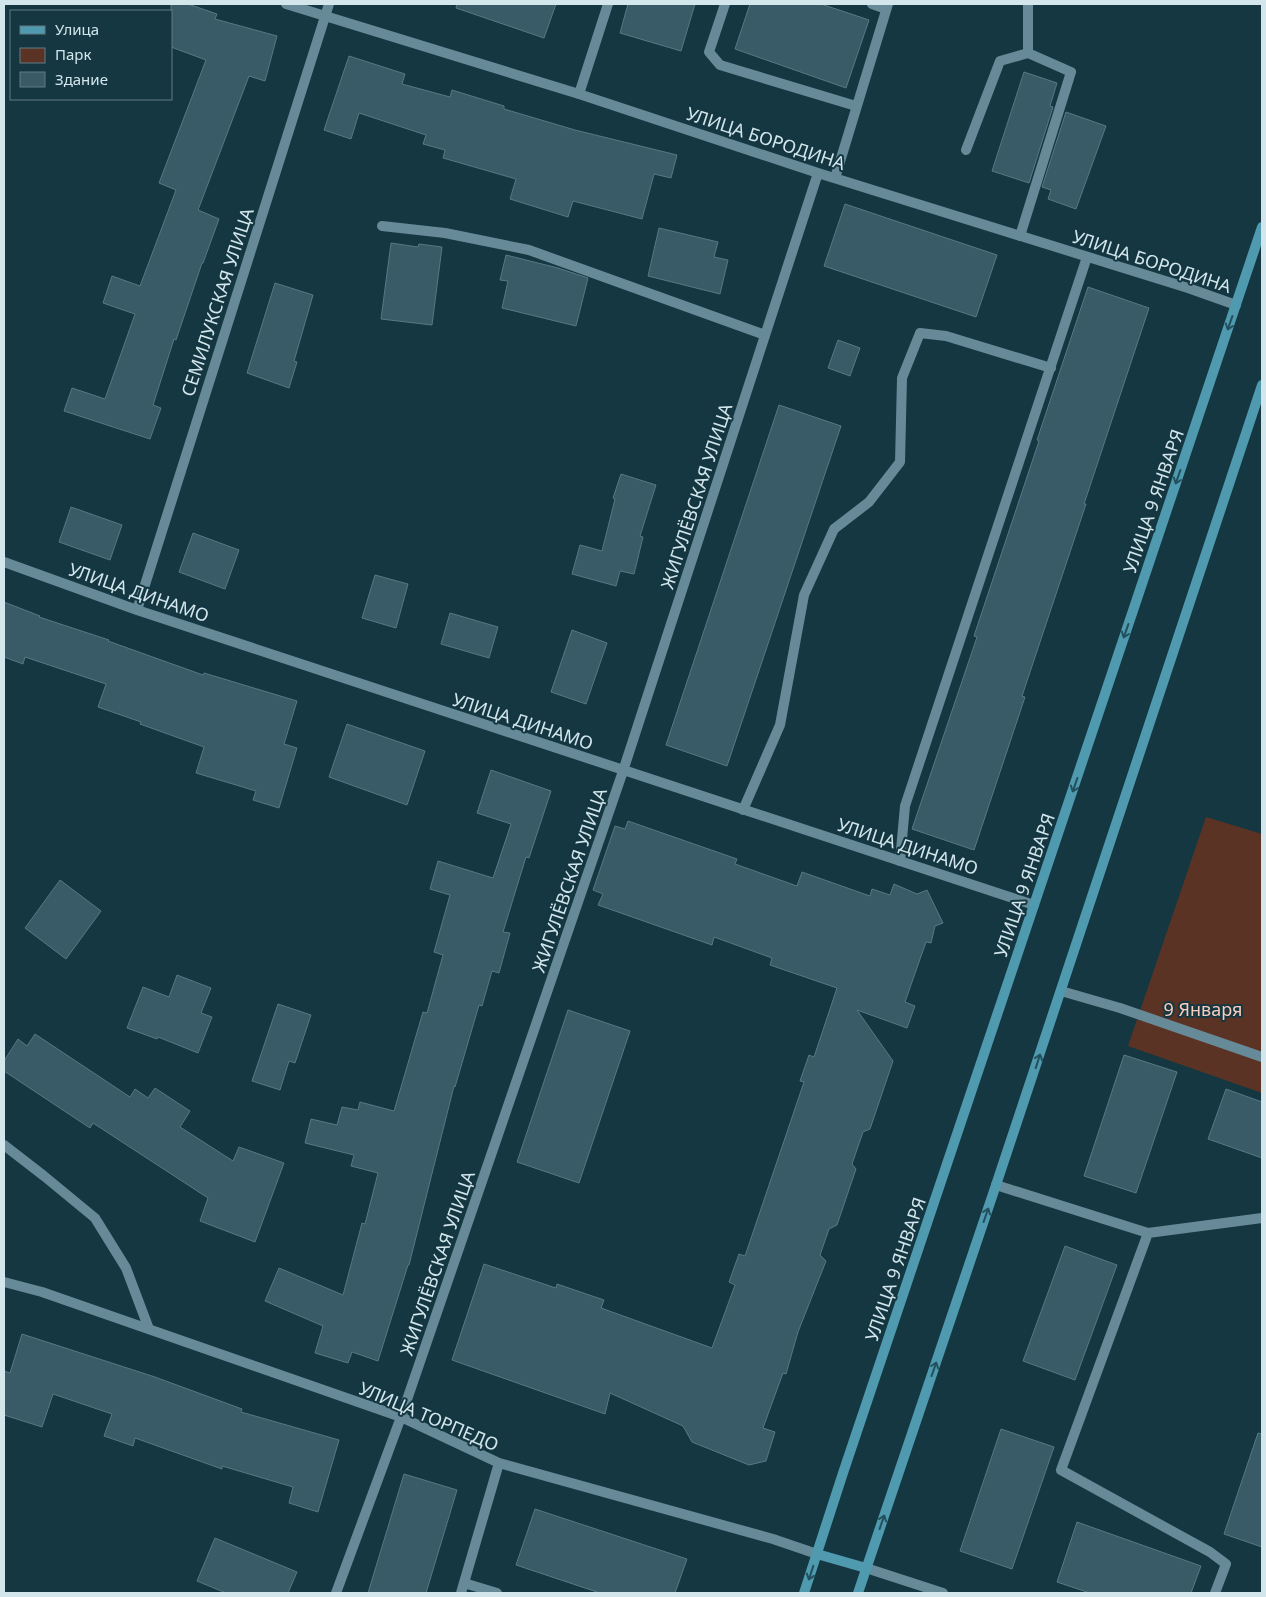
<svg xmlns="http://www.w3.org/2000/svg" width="1266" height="1597" viewBox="0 0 1266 1597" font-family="'Noto Sans',sans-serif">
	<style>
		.green { fill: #5b3325 }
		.building { fill: #395b67; stroke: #557985 }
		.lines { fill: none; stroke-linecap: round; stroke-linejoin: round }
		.service { stroke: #668a97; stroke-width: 10 }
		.minor { stroke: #668a97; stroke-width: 10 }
		.secondary { stroke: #4f9aaf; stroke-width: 10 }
		.oneway { stroke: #23505d }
		.labels { text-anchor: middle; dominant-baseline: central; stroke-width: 4; stroke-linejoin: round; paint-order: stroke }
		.street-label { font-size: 18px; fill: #d3e6ec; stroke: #143742 }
		.park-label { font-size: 18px; fill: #fbccbb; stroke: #143742 }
	</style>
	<rect width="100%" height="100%" fill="#143742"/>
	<path class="green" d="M 1206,817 L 1262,834 L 1262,1093 L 1128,1046 Z"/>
	<path class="building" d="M 171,4 L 188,4 L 217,14 L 215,19 L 277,36 L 265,81 L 249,76 L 198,210 L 219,219 L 203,263 L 202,263 L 176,340 L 174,339 L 153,405 L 161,408 L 150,439 L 64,411 L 72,388 L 105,399 L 135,314 L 103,303 L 112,276 L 140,286 L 176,190 L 159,183 L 206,60 L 171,47 Z
		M 457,4 L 556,4 L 544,38 L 456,8 Z
		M 628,4 L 695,4 L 681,51 L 620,33 Z
		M 750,4 L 821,4 L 869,20 L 846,88 L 735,49 Z
		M 349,56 L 405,74 L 402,84 L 450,97 L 452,90 L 504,106 L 504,109 L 575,130 L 677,155 L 671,178 L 654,174 L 642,219 L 573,201 L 568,217 L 510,199 L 516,179 L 443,158 L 445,150 L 423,144 L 426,135 L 359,113 L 351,139 L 324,130 Z
		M 1024,72 L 1057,83 L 1050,106 L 1053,107 L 1029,183 L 992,171 Z
		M 1066,112 L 1106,126 L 1076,209 L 1048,199 L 1051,190 L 1042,187 Z
		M 845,204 L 997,255 L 976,317 L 824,266 Z
		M 659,228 L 718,242 L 714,257 L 728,260 L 720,294 L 648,276 Z
		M 391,243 L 418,247 L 419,244 L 442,247 L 432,325 L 381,319 Z
		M 506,255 L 558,268 L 588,278 L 576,326 L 502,308 L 508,281 L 500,280 Z
		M 275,283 L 313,295 L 294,361 L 297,362 L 289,388 L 247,373 Z
		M 1088,287 L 1149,308 L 1084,504 L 1086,504 L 1022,696 L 1025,697 L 974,850 L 912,829 L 977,637 L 974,636 L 1039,441 L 1037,440 Z
		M 838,340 L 860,348 L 850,376 L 828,368 Z
		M 779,405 L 841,426 L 727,766 L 666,745 Z
		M 621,474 L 656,485 L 640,536 L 643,537 L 634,574 L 620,571 L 616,586 L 572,574 L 580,545 L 602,551 L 615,499 L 613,498 Z
		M 71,507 L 122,525 L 110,560 L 59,542 Z
		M 193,533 L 239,550 L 225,589 L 179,572 Z
		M 375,575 L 408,584 L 396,628 L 362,618 Z
		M 4,602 L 40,616 L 39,617 L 109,640 L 108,641 L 203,675 L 204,673 L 297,701 L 284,744 L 297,748 L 279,808 L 253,800 L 256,791 L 196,773 L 204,747 L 140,724 L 141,722 L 98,707 L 106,684 L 25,657 L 23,664 L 4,657 Z
		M 450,613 L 498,627 L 489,658 L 441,644 Z
		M 572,630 L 607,643 L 586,704 L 551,692 Z
		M 347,724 L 425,751 L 407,805 L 329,777 Z
		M 491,770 L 551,791 L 529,858 L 526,857 L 503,932 L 510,933 L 499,973 L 492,971 L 482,1006 L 479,1005 L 455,1087 L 454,1086 L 409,1265 L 408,1265 L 378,1361 L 352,1352 L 348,1363 L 315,1353 L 323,1326 L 265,1301 L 279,1268 L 343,1295 L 362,1223 L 365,1224 L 378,1173 L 351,1166 L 354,1155 L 305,1143 L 311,1119 L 337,1125 L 342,1107 L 358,1110 L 360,1102 L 394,1111 L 423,1012 L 427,1013 L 443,955 L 434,952 L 450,895 L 430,889 L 438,861 L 493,878 L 511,824 L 477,813 Z
		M 628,821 L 737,859 L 735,864 L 797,886 L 802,872 L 870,896 L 872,889 L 890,895 L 894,884 L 917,894 L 927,890 L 943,923 L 935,926 L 931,943 L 926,942 L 905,1002 L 915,1006 L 907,1028 L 857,1010 L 893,1061 L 870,1129 L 863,1132 L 852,1164 L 856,1169 L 837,1225 L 829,1229 L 820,1255 L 826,1261 L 798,1332 L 786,1374 L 783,1373 L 763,1428 L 775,1432 L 766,1461 L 749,1465 L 692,1442 L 683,1426 L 610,1393 L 605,1414 L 452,1360 L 484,1264 L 556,1288 L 557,1284 L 604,1300 L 601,1308 L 712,1348 L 735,1285 L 729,1282 L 739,1254 L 745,1256 L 804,1082 L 800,1081 L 809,1055 L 814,1057 L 837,988 L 770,965 L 772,958 L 714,937 L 712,945 L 598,905 L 603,894 L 593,890 L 615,826 L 625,829 Z
		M 60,880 L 101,911 L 66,959 L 25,928 Z
		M 177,975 L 211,988 L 201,1013 L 212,1017 L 198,1053 L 158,1037 L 157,1039 L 127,1028 L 143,987 L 169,997 Z
		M 278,1004 L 311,1015 L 295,1063 L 289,1061 L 280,1090 L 252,1081 Z
		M 568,1010 L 630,1031 L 579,1183 L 517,1162 Z
		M 35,1034 L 130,1097 L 135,1089 L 148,1098 L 155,1088 L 190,1111 L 180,1127 L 233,1161 L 239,1147 L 284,1163 L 255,1242 L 200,1221 L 208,1198 L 93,1123 L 90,1128 L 4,1071 L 4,1061 L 18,1039 L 27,1046 Z
		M 1124,1055 L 1177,1072 L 1136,1193 L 1084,1176 Z
		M 1226,1089 L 1262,1102 L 1262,1158 L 1208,1139 Z
		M 1065,1246 L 1117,1265 L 1075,1380 L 1023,1361 Z
		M 22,1334 L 155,1377 L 242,1409 L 241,1412 L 339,1440 L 318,1512 L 289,1503 L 293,1487 L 222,1466 L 222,1469 L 135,1438 L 133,1446 L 104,1436 L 112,1414 L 53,1394 L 42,1427 L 4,1415 L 4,1371 L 10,1373 Z
		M 1001,1429 L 1054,1447 L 1012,1569 L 960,1551 Z
		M 1258,1433 L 1262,1434 L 1262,1547 L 1224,1534 Z
		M 404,1474 L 457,1490 L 426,1593 L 368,1593 Z
		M 535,1509 L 687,1559 L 675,1593 L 600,1593 L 516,1565 Z
		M 1077,1522 L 1201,1566 L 1191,1593 L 1090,1593 L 1057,1582 Z
		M 215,1538 L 297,1572 L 288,1593 L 226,1593 L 197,1581 Z"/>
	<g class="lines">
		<path class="service" d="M 725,4 L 709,52 L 720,65 L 856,106
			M 872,4 L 886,9
			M 1028,53 L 1028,4
			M 579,94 L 608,4
			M 966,150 L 1000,61 L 1028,53 L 1071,72 L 1020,236
			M 835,178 L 888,4
			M 382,226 L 445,233 L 529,250 L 765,335
			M 743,810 L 780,725 L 804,595 L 834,529 L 869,502 L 900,462 L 902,378 L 920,333 L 946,336 L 1051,368
			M 900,861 L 905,806 L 1087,257
			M 1061,991 L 1120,1008 L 1262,1057
			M 996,1185 L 1148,1233 L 1061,1470 L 1210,1552 L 1226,1564 L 1215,1593
			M 1148,1233 L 1262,1218
			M 464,1583 L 497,1593
			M 461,1593 L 499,1463"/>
		<path class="minor" d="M 286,4 L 579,94 L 818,173 L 1188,288 L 1236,305
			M 4,562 L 137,610 L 1034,905
			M 137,610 L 329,4
			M 4,1145 L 44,1176 L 95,1218 L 126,1268 L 149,1329
			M 4,1282 L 42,1292 L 401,1417 L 499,1463 L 773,1539 L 817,1554
			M 866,1568 L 943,1593
			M 336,1593 L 401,1417 L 623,771 L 818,173"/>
		<path class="secondary" d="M 817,1554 L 866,1568
			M 804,1593 L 843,1473 L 1262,227
			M 858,1593 L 996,1185 L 1262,385"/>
	</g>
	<defs><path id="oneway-shaft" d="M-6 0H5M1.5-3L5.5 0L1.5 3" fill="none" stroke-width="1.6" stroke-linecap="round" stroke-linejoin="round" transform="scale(1.25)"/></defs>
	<g class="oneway">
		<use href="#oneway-shaft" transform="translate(1230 323) rotate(109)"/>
		<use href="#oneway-shaft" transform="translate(1178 477) rotate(109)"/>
		<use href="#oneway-shaft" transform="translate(1126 631) rotate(109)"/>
		<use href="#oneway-shaft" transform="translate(1075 785) rotate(109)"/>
		<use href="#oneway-shaft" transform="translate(1038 1061) rotate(-72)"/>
		<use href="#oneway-shaft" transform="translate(986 1215) rotate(-71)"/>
		<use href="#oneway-shaft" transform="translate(934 1369) rotate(-71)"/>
		<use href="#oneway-shaft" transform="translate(882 1522) rotate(-71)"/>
		<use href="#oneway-shaft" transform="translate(811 1573) rotate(108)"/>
	</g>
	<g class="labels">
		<g class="street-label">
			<text transform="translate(766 138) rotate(18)">УЛИЦА БОРОДИНА</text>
			<text transform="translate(1152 261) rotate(18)">УЛИЦА БОРОДИНА</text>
			<text transform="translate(217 302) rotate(-72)">СЕМИЛУКСКАЯ УЛИЦА</text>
			<text transform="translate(696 496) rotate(-72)">ЖИГУЛЁВСКАЯ УЛИЦА</text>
			<text transform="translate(1153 501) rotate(-71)">УЛИЦА 9 ЯНВАРЯ</text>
			<text transform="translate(139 592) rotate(19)">УЛИЦА ДИНАМО</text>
			<text transform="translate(523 721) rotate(18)">УЛИЦА ДИНАМО</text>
			<text transform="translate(908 846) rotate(18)">УЛИЦА ДИНАМО</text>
			<text transform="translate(569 880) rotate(-71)">ЖИГУЛЁВСКАЯ УЛИЦА</text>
			<text transform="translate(1024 885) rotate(-71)">УЛИЦА 9 ЯНВАРЯ</text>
			<text transform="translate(437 1263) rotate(-71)">ЖИГУЛЁВСКАЯ УЛИЦА</text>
			<text transform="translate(895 1269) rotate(-71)">УЛИЦА 9 ЯНВАРЯ</text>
			<text transform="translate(429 1416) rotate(23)">УЛИЦА ТОРПЕДО</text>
		</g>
		<g class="park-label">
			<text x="1203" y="1009">9 Января</text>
		</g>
	</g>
	<rect width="1266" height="1597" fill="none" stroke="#d3e6ec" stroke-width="10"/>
	<rect x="10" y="10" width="162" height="90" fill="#143742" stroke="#607d86"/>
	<rect x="20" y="26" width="25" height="8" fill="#4f9aaf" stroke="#607d86"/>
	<text x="55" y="35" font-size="15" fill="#d3e6ec">Улица</text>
	<rect x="20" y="48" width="25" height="15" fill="#5b3325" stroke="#607d86"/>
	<text x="55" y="60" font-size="15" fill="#d3e6ec">Парк</text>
	<rect x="20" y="72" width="25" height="15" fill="#395b67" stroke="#607d86"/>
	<text x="55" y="85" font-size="15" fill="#d3e6ec">Здание</text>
</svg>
